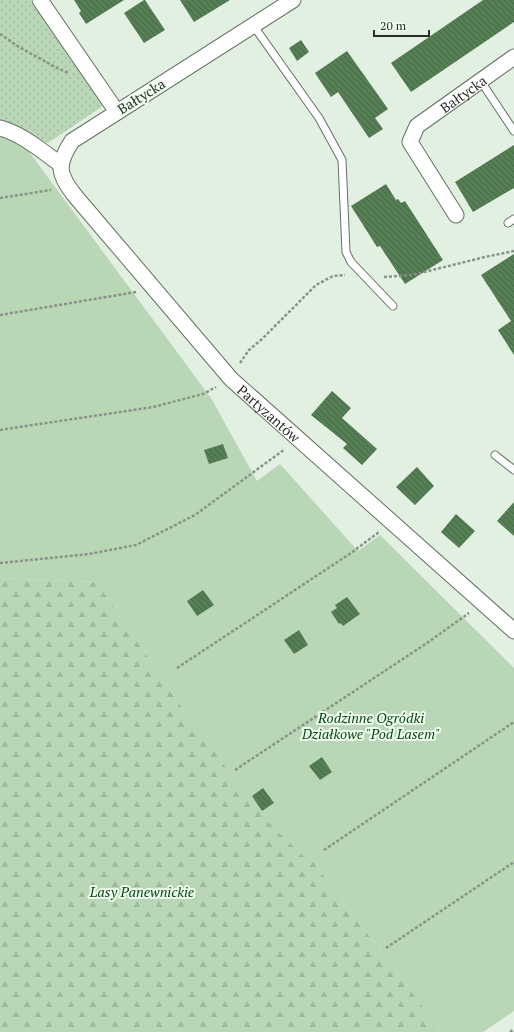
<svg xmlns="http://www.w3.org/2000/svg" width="514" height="1032" viewBox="0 0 514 1032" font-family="'PT Serif',serif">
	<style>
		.grass { fill: url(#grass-dots) }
		.forest { fill: url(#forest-firs) }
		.garden { fill: #b9d7b7 }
		.building { fill: url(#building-back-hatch) }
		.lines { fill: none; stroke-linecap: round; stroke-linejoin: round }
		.service-casing { stroke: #647063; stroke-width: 9 }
		.minor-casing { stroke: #647063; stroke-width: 17 }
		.path { stroke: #889388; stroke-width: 2.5; stroke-dasharray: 3 2; stroke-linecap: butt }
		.service { stroke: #fff; stroke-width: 7 }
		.minor { stroke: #fff; stroke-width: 15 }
		.labels { text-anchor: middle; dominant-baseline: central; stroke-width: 4; stroke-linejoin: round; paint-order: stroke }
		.street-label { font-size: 14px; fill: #292e28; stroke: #effdee }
		.park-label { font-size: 14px; font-style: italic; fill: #08470e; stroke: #effdee }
	</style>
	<defs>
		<pattern id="grass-dots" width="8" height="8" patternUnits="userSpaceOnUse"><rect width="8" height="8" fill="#b9d7b7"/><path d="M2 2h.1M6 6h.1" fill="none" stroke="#9fb99d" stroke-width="1.8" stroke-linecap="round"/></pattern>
		<pattern id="forest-firs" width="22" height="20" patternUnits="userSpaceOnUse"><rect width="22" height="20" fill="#b9d7b7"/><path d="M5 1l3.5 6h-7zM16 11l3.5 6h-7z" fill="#9fb99d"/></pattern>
		<pattern id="building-back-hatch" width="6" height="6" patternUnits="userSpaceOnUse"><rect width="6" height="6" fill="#567e55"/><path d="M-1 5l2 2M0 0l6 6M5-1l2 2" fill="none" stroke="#476846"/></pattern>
	</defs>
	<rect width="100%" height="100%" fill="#e1f0e1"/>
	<path class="grass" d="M 0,0 L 30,0 L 61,37 L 94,84 L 103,106 L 48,143 L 0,121 Z"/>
	<path class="forest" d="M 0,578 L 97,582 L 191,720 L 309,856 L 442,1032 L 0,1032 Z"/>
	<path class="garden" d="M 0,136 L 21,141 L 211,398 L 257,481 L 280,464 L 358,551 L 380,535 L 514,668 L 514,1011 L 483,1032 L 442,1032 L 309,856 L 305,858 L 263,817 L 191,720 L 97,582 L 0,578 Z"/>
	<path class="building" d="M 74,0 L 124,0 L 86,24 L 79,13 L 81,11 Z
		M 144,0 L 145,0 L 165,30 L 144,43 L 124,13 Z
		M 180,0 L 230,0 L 194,22 Z
		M 483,0 L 514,0 L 514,22 L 411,92 L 391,63 Z
		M 301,40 L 309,52 L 297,61 L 289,48 Z
		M 347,51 L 388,109 L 375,118 L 383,129 L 369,138 L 338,92 L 331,97 L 315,73 Z
		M 514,145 L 514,188 L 473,212 L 455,182 Z
		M 386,184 L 396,200 L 398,199 L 401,203 L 405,201 L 443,260 L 405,284 L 380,246 L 377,247 L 351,206 Z
		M 514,254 L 514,355 L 498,330 L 511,321 L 481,275 Z
		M 332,391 L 351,408 L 342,418 L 377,449 L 362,465 L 343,448 L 347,444 L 311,415 Z
		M 223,444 L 228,458 L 209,464 L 204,450 Z
		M 417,467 L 434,486 L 415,505 L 396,487 Z
		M 514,502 L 514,536 L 497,521 Z
		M 456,514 L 475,531 L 459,548 L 441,532 Z
		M 203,590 L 214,605 L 197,616 L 187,601 Z
		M 347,597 L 360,614 L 343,626 L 341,623 L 339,624 L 331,612 L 337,608 L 335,605 Z
		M 299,630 L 308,645 L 294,654 L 284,640 Z
		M 322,757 L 332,772 L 320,780 L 309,766 Z
		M 263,788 L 274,803 L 262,811 L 252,796 Z"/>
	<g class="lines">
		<defs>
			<path id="service" d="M 253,25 L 319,118 L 342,160 L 346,252 L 351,262 L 393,306
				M 480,80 L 514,131
				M 508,223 L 514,219
				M 495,455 L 514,470"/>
			<g id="minor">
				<path d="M 40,0 L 117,112"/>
				<path id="s1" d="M 293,0 L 72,141 C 56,165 58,175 76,197 L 231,379 L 514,631"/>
				<path d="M 0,128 C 22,134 42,151 60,164"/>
				<path id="s2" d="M 456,215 L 410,142 L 417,126 L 514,57"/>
			</g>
		</defs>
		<use href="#service" class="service-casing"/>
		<use href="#minor" class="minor-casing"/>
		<path class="path" d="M 0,34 L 19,47 L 57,68 L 69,73
			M 0,198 L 51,190
			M 384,277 L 412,275 L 485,257 L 514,251
			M 0,315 L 136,292
			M 240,363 L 249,350 L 262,339 L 316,285 L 333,276 L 345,275
			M 0,430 L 153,407 L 203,394 L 216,387
			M 0,563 L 89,554 L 136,545 L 195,515 L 285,449
			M 177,668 L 351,553 L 379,532
			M 235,770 L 427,643 L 469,613
			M 324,850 L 514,722
			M 386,948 L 514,862
			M 510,1032 L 514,1029"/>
		<use href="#service" class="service"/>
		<use href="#minor" class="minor"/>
	</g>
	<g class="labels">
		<g class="street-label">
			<text stroke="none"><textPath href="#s2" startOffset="160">Bałtycka</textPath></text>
			<text transform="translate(141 96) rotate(-32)">Bałtycka</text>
			<text stroke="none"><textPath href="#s1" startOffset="615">Partyzantów</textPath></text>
		</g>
		<g class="park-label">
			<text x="371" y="717">Rodzinne Ogródki<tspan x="371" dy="16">Działkowe "Pod Lasem"</tspan></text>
			<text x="142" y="891">Lasy Panewnickie</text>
		</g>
	</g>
	<path d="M374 30v6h55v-6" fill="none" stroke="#292e28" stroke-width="2"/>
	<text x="380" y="30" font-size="12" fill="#292e28" stroke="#effdee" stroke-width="3" paint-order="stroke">20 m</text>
</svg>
